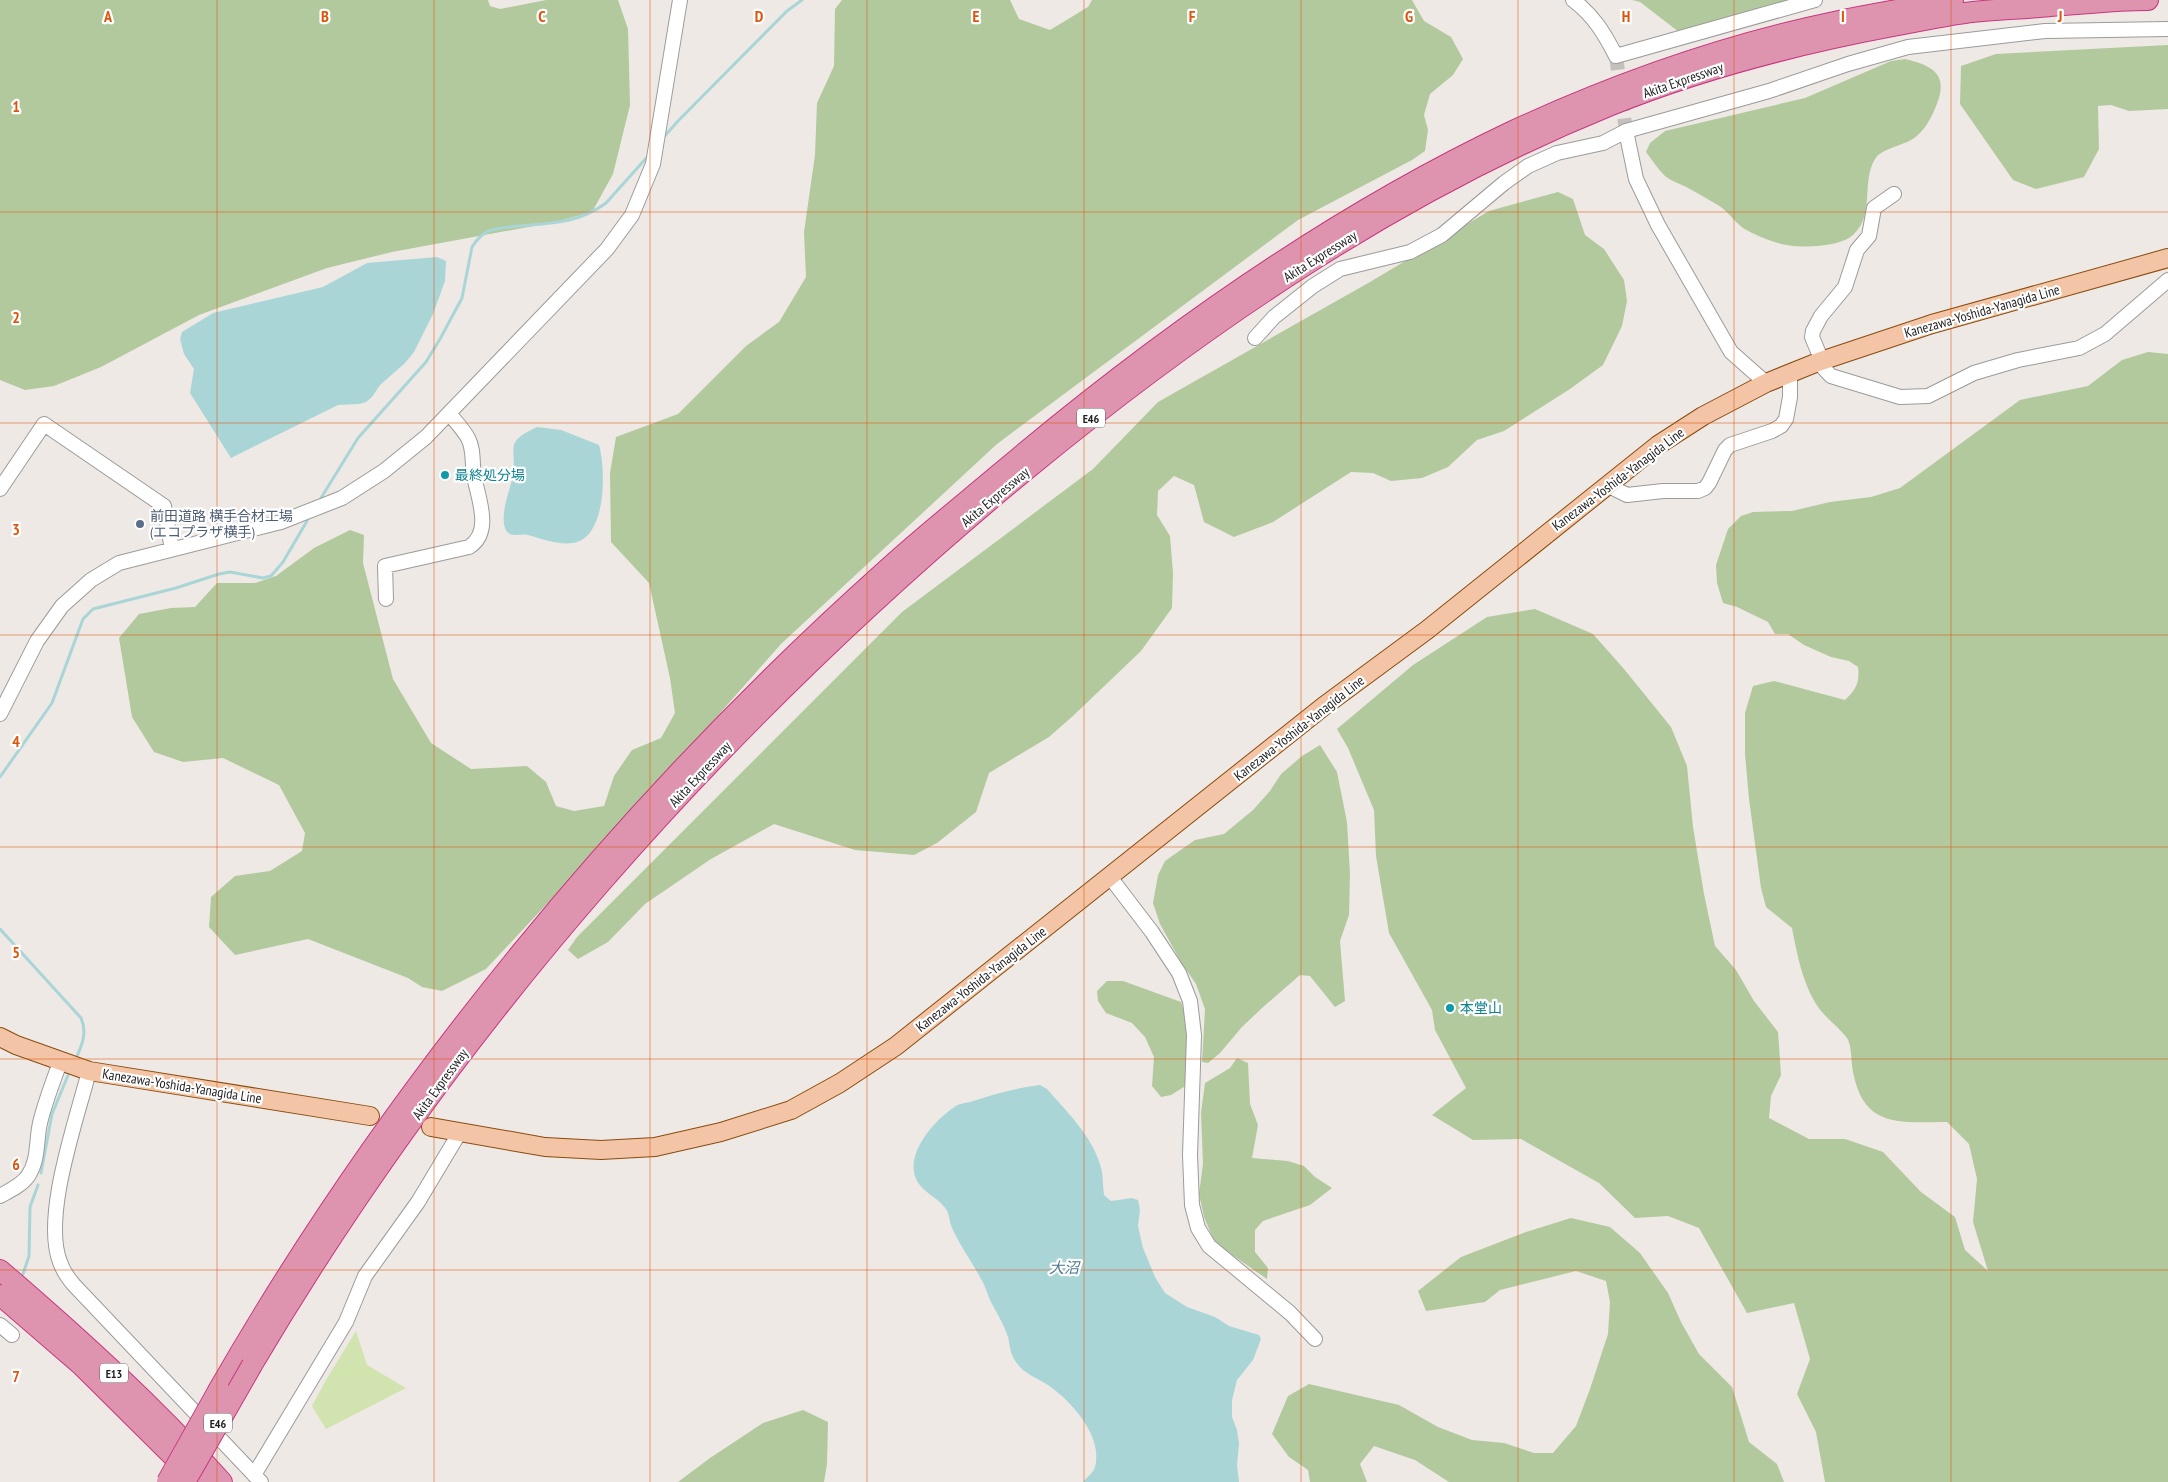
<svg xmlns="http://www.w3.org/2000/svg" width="2168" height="1482" viewBox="0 0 2168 1482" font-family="'PT Sans Narrow','Noto Sans JP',sans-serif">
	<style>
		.grass { fill: #d1e3af }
		.forest { fill: #b2c99d }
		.water { fill: #a9d5d7 }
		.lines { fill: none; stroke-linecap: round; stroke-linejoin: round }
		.stream { stroke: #a9d5d7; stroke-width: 3 }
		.minor-tunnel { stroke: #c4c0bd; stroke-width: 14; stroke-dasharray: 14 7; stroke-linecap: butt }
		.minor-casing { stroke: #9b9b9b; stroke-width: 16 }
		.major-casing { stroke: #894c0e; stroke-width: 20 }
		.highway-casing { stroke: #c93580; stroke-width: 22 }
		.minor { stroke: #fff; stroke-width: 14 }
		.major { stroke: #f3c4a5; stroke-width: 18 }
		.highway { stroke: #de94ae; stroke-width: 20 }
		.highway-bridge-casing { stroke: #c93580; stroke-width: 22; stroke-linecap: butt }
		.highway-bridge { stroke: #de94ae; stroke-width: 20 }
		.grid { fill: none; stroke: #de560d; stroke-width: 1; stroke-opacity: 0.55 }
		.culture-dot { fill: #0f9aa8; stroke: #fff; stroke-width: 2 }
		.service-dot { fill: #5c6f8a; stroke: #fff; stroke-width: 2 }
		.labels { text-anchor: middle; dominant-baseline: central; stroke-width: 4.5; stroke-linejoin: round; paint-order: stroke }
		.shield { fill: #fff; stroke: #626262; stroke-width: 1 }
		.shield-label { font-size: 12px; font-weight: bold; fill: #1e1e1e }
		.street-label { font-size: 14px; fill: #1e1e1e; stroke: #fff }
		.culture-label { font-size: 14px; fill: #0d838f; stroke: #fff; text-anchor: start }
		.service-label { font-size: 14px; fill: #4e5e75; stroke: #fff; text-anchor: start }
		.water-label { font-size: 15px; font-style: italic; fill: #49778e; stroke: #fff }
		.grid-label { font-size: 16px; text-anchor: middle; font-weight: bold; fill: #de560d; stroke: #fff; stroke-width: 4.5; stroke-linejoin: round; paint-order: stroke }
	</style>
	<rect width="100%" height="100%" fill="#eee9e5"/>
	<path class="grass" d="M 356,1331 L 367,1365 L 406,1388 L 326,1429 L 312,1406 L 326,1380 Z"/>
	<path class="forest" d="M 0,0 L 488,0 L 490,6 L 500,9 L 546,0 L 618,0 L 628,29 L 630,105 L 613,174 L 592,212 L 555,222 L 392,252 L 327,268 L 199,315 L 101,367 L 54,386 L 25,390 L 0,380 Z
		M 842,0 L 1010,0 L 1019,19 L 1050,30 L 1088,7 L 1092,0 L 1412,0 L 1424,21 L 1451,37 L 1463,59 L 1453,75 L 1430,94 L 1424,115 L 1428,130 L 1425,151 L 1412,160 L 1298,220 L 997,444 L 781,644 L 631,814 L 486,969 L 442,991 L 422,987 L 408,978 L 308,939 L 235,955 L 209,927 L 211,897 L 235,876 L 270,871 L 302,851 L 305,833 L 279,785 L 223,758 L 183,762 L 154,752 L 132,717 L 119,638 L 139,614 L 171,608 L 195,607 L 217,583 L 255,583 L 276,576 L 314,548 L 350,530 L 364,535 L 363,563 L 393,679 L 431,743 L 471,769 L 527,766 L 546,782 L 556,806 L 574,811 L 604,806 L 614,776 L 632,750 L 661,738 L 675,713 L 670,678 L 649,583 L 611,542 L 610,473 L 616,437 L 678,414 L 746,346 L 779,322 L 806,277 L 804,232 L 815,155 L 817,103 L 834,66 L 835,9 Z
		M 1632,0 L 1797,0 L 1679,32 L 1640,2 Z
		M 2168,45 L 2168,109 L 2129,111 L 2111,105 L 2098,106 L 2099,149 L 2084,177 L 2036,189 L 2013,180 L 1960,104 L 1961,66 L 1996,54 Z
		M 1905,59 C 1939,67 1949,78 1934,111 C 1929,122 1922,134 1911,140 C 1901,146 1881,149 1875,159 C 1861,182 1875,214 1854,234 C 1841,248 1795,249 1778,243 C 1767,240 1753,234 1743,228 C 1735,222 1729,213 1721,207 C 1710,200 1699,194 1688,188 C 1681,184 1671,181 1665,176 C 1658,169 1652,160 1646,152 L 1650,143 L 1665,131 L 1805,98 L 1891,61 Z
		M 1558,192 L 1573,199 L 1585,235 L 1604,249 L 1624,280 L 1627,301 L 1622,326 L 1603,365 L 1570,389 L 1504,431 L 1477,440 L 1448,467 L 1422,478 L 1391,481 L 1373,473 L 1351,472 L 1273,522 L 1234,537 L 1204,522 L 1194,485 L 1174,476 L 1158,491 L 1157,515 L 1170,536 L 1173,573 L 1172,608 L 1141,651 L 1074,715 L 1049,737 L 989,773 L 976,812 L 937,843 L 914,855 L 855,850 L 774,824 L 711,859 L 645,904 L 608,942 L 578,959 L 568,950 L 577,937 L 902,612 L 1093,469 L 1158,402 L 1370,282 L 1489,211 Z
		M 2148,352 L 2168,354 L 2168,1482 L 1825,1482 L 1816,1432 L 1797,1394 L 1810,1359 L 1794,1303 L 1747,1313 L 1699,1228 L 1668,1216 L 1635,1218 L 1599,1183 L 1521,1139 L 1473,1140 L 1432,1115 L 1466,1088 L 1435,1030 L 1432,1010 L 1389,933 L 1376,856 L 1374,810 L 1348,748 L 1337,729 L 1413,665 L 1487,617 L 1535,609 L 1593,634 L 1624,669 L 1671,727 L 1687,766 L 1693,827 L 1704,894 L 1715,946 L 1736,970 L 1754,1001 L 1778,1032 L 1781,1075 L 1771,1096 L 1769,1118 L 1809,1139 L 1845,1139 L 1883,1152 L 1921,1192 L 1955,1217 L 1965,1250 L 1988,1271 L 1973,1222 L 1977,1179 L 1969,1144 L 1947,1122 C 1900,1122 1864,1129 1853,1072 C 1851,1062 1852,1046 1847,1038 C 1838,1026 1824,1017 1816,1004 C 1802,981 1797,954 1792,928 L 1766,907 L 1761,888 L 1749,799 L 1745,754 L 1745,713 L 1753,686 L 1774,681 L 1845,700 C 1856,690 1860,682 1858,667 L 1849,661 L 1831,657 L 1804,645 L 1788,634 L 1775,634 L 1768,622 L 1737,607 L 1723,603 L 1717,583 L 1716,565 L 1728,529 L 1741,516 L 1753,512 L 1792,511 L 1830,502 L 1871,497 L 1900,488 L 2020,400 L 2088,386 L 2122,360 Z
		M 1320,745 L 1337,772 L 1347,822 L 1350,874 L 1349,915 L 1340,941 L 1345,1001 L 1335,1007 L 1310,976 L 1300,975 L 1262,1008 L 1242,1027 L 1220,1053 L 1208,1063 L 1202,1062 L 1205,1009 L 1196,984 L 1181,962 L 1160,924 L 1153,903 L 1158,875 L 1165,861 L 1195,840 L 1224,834 L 1253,810 L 1270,791 L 1281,774 L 1302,756 Z
		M 1107,981 L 1123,981 L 1181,1002 L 1187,1018 L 1187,1085 L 1171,1095 L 1161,1097 L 1152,1086 L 1154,1057 L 1145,1037 L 1132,1023 L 1106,1013 L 1098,1001 L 1097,991 Z
		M 1237,1058 L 1248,1063 L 1250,1104 L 1258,1125 L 1252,1158 L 1288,1161 L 1304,1166 L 1315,1177 L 1332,1188 L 1310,1205 L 1263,1221 L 1255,1230 L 1255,1252 L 1268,1268 L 1267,1279 L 1215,1243 L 1204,1217 L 1199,1194 L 1203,1164 L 1201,1113 L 1205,1083 L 1230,1068 Z
		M 1571,1218 L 1610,1227 L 1640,1253 L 1668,1293 L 1681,1322 L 1699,1354 L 1732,1387 L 1749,1442 L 1777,1464 L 1784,1482 L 1449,1482 L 1415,1460 L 1374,1446 L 1360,1464 L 1367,1482 L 1310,1482 L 1308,1470 L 1289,1457 L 1272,1434 L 1288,1396 L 1309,1384 L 1399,1405 L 1438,1427 L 1472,1440 L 1504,1443 L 1534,1453 L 1553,1453 L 1576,1426 L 1590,1389 L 1608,1334 L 1610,1302 L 1606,1281 L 1576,1271 L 1500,1290 L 1485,1302 L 1426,1311 L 1418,1291 L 1461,1257 L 1526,1232 Z
		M 803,1410 L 828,1422 L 827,1464 L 824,1482 L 678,1482 L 710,1458 L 763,1423 Z"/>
	<path class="water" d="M 437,257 L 446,261 L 445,281 L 433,314 L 414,352 L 405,363 L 380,385 L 372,397 L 366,402 L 359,404 L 338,405 L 231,458 L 190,393 L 194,369 L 184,354 L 180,339 L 182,332 L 213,313 L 323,287 L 367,263 Z
		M 537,427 L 561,430 L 599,445 C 606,469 607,538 573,543 C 558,545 542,539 528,535 C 520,533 509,539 505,528 C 500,512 510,491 513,475 C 517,446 503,443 537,427 Z
		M 1040,1085 L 1047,1089 C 1068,1113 1096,1140 1102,1172 C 1103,1180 1103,1188 1104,1195 L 1111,1201 L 1132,1198 L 1138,1200 L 1140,1210 L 1138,1226 L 1143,1248 L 1155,1277 L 1165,1293 L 1187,1307 L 1215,1317 L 1229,1326 L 1259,1335 L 1261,1339 L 1253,1360 L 1237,1380 L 1232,1400 L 1232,1417 L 1237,1430 L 1239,1444 L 1237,1465 L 1239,1482 L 1083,1482 C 1087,1477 1093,1473 1095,1467 C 1103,1438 1074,1404 1052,1388 C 1041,1379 1024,1375 1016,1362 C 1010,1354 1010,1346 1008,1337 C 1004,1324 996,1312 990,1300 C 987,1293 985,1285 981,1279 C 972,1262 961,1247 953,1230 C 949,1223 950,1215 946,1209 C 937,1196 920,1192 915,1176 C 907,1152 934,1121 953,1108 C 957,1104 965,1103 970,1102 C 994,1094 1016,1088 1040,1085 Z"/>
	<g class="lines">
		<path class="stream" d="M 662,139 L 678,121 L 787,11 L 802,0
			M 321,498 L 358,438 L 426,362 L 440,339 L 462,298 L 472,247 C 477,239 482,233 491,230 C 530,221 570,230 606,203 L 649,155
			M 0,777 L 52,703 L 83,619 L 93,609 L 176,588 L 219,574 L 230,572 L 263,578 L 271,576 L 283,562 L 307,521
			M 0,929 L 81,1018 C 87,1031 83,1043 77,1056
			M 41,1173 L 52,1114 L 69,1073
			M 23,1274 L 29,1256 L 30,1207 L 38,1185"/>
		<path class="minor-tunnel" d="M 1616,56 L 1626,131"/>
		<defs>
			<path id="minor" d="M 1573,0 C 1594,16 1604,33 1616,56 L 1815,0
				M 1626,131 L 1636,179 L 1658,225 L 1731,352 L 1766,383
				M 1255,338 L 1274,317 L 1313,286 L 1340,269 L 1410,252 L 1442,235 L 1504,183 L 1528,166 L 1557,153 L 1603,143 L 1626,131 L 1769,91 L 1848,64 L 1908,47 L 2045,31 L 2168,29
				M 1822,361 L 1812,337 L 1813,331 L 1821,316 L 1845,287 L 1857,250 L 1869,236 L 1874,208 L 1894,194
				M 1818,362 L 1831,376 L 1900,397 L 1928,396 L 1974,373 L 2018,360 L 2079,348 L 2105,334 L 2168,280
				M 1607,485 L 1627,495 L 1663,491 L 1698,491 L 1705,488 L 1709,483 L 1725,450 L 1730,445 L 1772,431 L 1781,426 L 1786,419 L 1790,397 L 1790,373
				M 0,489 L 44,424 L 164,506 L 172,549
				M 386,599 L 385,566 L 469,547 C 493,532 478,498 474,476 C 472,463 474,449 468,438 C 463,429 455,421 449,413
				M 0,714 L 37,641 L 62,606 L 91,580 L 119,563 L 281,522 L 342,498 L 384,471 L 426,437 L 607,249 L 632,215 L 653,164 L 680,0
				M 1110,877 L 1152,932 L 1179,973 L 1190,1001 L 1194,1035 L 1190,1155 L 1192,1205 L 1198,1228 L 1209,1246 L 1290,1313 L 1315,1339
				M 89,1071 C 77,1119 42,1216 60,1262 C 63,1271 68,1278 74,1285 L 261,1482
				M 0,1196 C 9,1191 22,1185 28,1176 C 39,1160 36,1140 40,1123 C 45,1102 53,1081 61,1060
				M 0,1325 L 12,1335
				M 254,1475 L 346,1322 L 365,1276 L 418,1202 L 460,1132"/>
			<path id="major" d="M 0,1037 L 16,1045 L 89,1071 L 370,1116
				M 431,1127 L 545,1147 L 601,1150 L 655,1147 L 721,1132 L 791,1110 L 840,1083 L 896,1046 L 1324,706 L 1427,630 L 1658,445 L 1703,416 L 1766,383 L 1818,362 L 1932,324 L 2168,258"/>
			<path id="highway" d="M 0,1270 C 78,1337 154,1406 222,1482
				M 0,1295 L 81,1365 L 199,1482
				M 252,1365 C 455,1021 724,718 1032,465 C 1208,321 1399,191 1611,105 C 1701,69 1797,44 1893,26 C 1917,22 1941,16 1965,13 C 1993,9 2022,9 2050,6 C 2083,4 2115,0 2148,0
				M 219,1389 C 391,1089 627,802 884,572 C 921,538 960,507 998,475 C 1155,342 1327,219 1513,131 C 1617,83 1728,44 1839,21 C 1877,13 1915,7 1953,0"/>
		</defs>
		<use href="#minor" class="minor-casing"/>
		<use href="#major" class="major-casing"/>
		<use href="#highway" class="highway-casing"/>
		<use href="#minor" class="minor"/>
		<use href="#major" class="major"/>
		<use href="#highway" class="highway"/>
		<defs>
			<path id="highway-bridge" d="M 167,1482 L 219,1389
				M 185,1482 L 252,1365"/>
		</defs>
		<use href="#highway-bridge" class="highway-bridge-casing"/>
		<use href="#highway-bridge" class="highway-bridge"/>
	</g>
	<path class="grid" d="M 217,0 L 217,1482M 434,0 L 434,1482M 650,0 L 650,1482M 867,0 L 867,1482M 1084,0 L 1084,1482M 1301,0 L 1301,1482M 1518,0 L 1518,1482M 1734,0 L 1734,1482M 1951,0 L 1951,1482M 0,212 L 2168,212M 0,423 L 2168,423M 0,635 L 2168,635M 0,847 L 2168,847M 0,1059 L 2168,1059M 0,1270 L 2168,1270"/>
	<g class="culture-dot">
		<circle cx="445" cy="475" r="5"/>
		<circle cx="1450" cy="1008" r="5"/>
	</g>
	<circle class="service-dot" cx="140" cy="524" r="5"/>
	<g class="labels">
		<g class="shield">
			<rect x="1077" y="408.5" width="28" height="19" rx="4"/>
			<rect x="100" y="1363.5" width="28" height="19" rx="4"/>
			<rect x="204" y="1413.5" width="28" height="19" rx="4"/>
		</g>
		<g class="shield-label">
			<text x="1091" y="418">E46</text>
			<text x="114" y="1373">E13</text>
			<text x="218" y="1423">E46</text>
		</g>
		<g class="street-label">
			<text transform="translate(1683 80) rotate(-19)">Akita Expressway</text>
			<text transform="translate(1320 256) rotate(-32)">Akita Expressway</text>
			<text transform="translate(1982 311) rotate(-16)">Kanezawa-Yoshida-Yanagida Line</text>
			<text transform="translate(1618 479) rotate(-37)">Kanezawa-Yoshida-Yanagida Line</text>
			<text transform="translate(995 497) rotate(-40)">Akita Expressway</text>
			<text transform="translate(1299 728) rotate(-38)">Kanezawa-Yoshida-Yanagida Line</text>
			<text transform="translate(700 774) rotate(-47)">Akita Expressway</text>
			<text transform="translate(981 979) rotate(-38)">Kanezawa-Yoshida-Yanagida Line</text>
			<text transform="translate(440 1084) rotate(-54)">Akita Expressway</text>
			<text transform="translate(182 1086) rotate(9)">Kanezawa-Yoshida-Yanagida Line</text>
		</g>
		<g class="culture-label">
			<text x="455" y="475">最終処分場</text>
			<text x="1460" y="1008">本堂山</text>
		</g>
		<g class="service-label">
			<text x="150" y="516">前田道路 横手合材工場<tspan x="150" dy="16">(エコプラザ横手)</tspan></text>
		</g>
		<g class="water-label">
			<text x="1064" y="1267">大沼</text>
		</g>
	</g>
	<g class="grid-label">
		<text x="108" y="22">A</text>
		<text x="325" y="22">B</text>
		<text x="542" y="22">C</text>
		<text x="759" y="22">D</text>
		<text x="976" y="22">E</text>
		<text x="1192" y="22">F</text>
		<text x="1409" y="22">G</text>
		<text x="1626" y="22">H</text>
		<text x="1843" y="22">I</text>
		<text x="2060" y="22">J</text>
		<text x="16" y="112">1</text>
		<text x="16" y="323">2</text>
		<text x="16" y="535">3</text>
		<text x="16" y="747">4</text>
		<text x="16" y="958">5</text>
		<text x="16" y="1170">6</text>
		<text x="16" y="1382">7</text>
	</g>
</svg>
